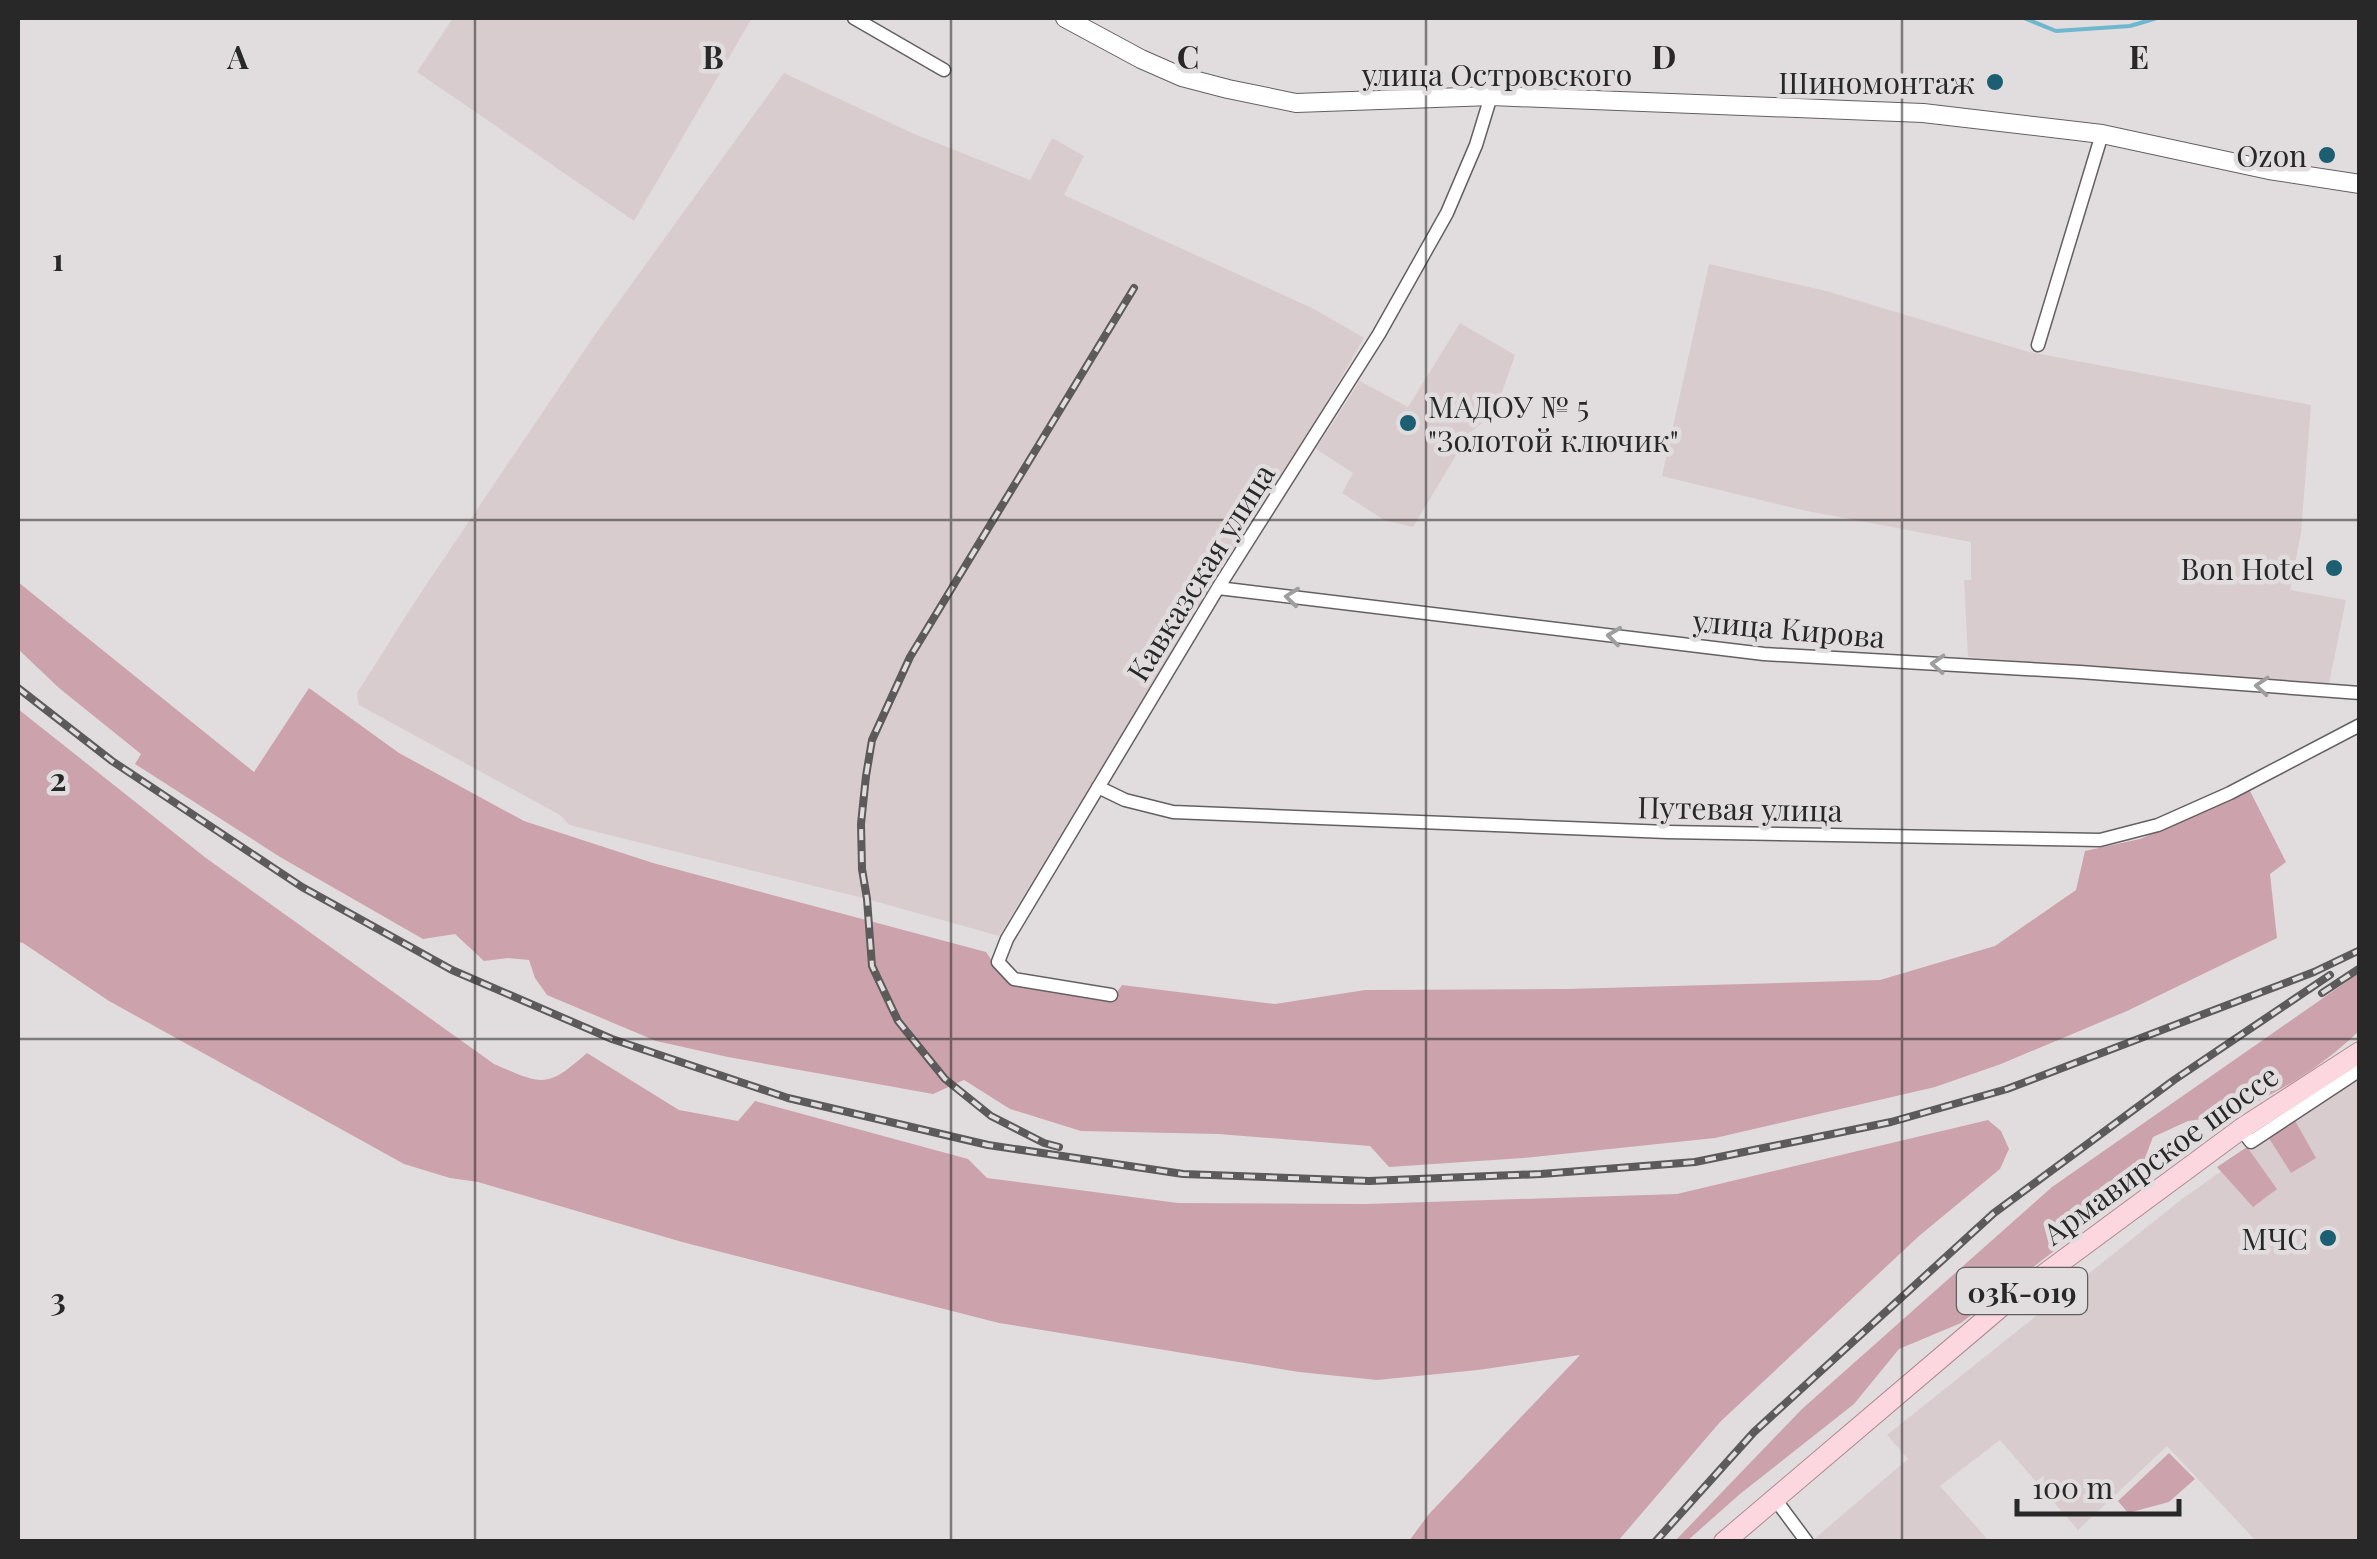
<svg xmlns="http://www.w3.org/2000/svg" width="2377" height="1559" viewBox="0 0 2377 1559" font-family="'Playfair Display',serif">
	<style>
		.built { fill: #d9ccce }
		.green { fill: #cca3ac }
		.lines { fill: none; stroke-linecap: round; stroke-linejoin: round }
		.stream { stroke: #6db7cf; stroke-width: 4 }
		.street-casing { stroke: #646061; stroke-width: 15 }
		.secondary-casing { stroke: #646061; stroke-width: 20 }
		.primary-casing { stroke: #b18991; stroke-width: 22 }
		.street { stroke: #fff; stroke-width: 12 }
		.secondary { stroke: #fff; stroke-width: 18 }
		.primary { stroke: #fcd7df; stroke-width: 20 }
		.rail-casing { stroke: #5c5a5a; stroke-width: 8 }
		.rail { stroke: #e1ddde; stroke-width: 4; stroke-dasharray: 11; stroke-linecap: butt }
		.oneway { stroke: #9f9e9e }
		.grid { fill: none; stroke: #292828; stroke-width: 2.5; stroke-opacity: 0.55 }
		.poi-dot { fill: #1c5f72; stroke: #e1ddde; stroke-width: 4 }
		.labels { text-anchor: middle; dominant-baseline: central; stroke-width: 9; stroke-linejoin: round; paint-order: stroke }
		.shield { fill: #e1ddde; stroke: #605e5f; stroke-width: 2.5 }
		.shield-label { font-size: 28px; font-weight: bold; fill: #292828 }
		.street-label { font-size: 30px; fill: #292828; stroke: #e1ddde }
		.poi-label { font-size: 30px; fill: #292828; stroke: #e1ddde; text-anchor: end }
		.grid-label { font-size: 32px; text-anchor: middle; font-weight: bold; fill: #292828; stroke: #e1ddde; stroke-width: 9; stroke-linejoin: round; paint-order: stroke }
	</style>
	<rect width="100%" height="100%" fill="#e1ddde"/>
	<path class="built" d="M 453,18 L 752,18 L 634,221 L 417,72 Z
		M 784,73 L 912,133 L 1030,180 L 1052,138 L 1084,156 L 1064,195 L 1314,309 L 1364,338 L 1289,467 L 1205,597 L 999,936 L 867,899 L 569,825 L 560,815 L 359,705 L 357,693 L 418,597 L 594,336 Z
		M 1709,264 L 1826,291 L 2029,352 L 2311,405 L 2301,533 L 2290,590 L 2346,600 L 2329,684 L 1968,657 L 1964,580 L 1971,580 L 1971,542 L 1802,510 L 1662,476 Z
		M 1460,323 L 1515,355 L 1495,412 L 1469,434 L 1413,527 L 1384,520 L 1342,493 L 1353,473 L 1316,449 L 1360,381 L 1408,407 Z
		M 2359,1080 L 2359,1541 L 2256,1541 L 2167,1446 L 2078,1530 L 2000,1440 L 1940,1486 L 1989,1541 L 1816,1542 L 1814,1539 L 1908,1459 L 1887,1435 L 2182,1199 L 2296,1118 Z"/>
	<path class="green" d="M 18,582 L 254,772 L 309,688 L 399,753 L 524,821 L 653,863 L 986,952 L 1006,981 L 1111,1001 L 1122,985 L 1275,1004 L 1365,990 L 1567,989 L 1880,980 L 1995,946 L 2076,890 L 2085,851 L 2140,839 L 2250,791 L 2286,862 L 2270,874 L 2277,938 L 2127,1011 L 2001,1064 L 1935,1087 L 1715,1138 L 1523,1158 L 1389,1167 L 1370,1146 L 1218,1134 L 1081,1131 L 1010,1109 L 964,1080 L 933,1094 L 728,1057 L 656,1041 L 547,995 L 535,978 L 529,960 L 508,958 L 484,961 L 455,934 L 423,939 L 280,857 L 135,764 L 141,754 L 59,688 L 18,649 Z
		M 18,709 L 206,858 L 494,1064 C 543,1085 546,1089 587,1053 L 679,1110 L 738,1121 L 755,1101 L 968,1159 L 987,1178 L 1178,1203 L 1367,1204 L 1677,1194 L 1988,1120 L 2001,1131 L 2009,1149 L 2000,1169 L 1919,1236 L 1720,1422 L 1618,1541 L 1409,1541 L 1429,1514 L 1580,1355 L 1478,1370 L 1377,1380 L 1299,1372 L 999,1323 L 682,1242 L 478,1182 L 450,1178 L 404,1164 L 109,1001 L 23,943 L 18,942 Z
		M 2359,973 L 2359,1031 C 2318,1070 2281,1091 2229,1115 L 2224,1111 L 2210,1118 L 2188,1121 L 2153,1137 L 2133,1190 L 1961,1323 L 1899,1349 L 1854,1404 L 1740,1494 L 1687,1541 L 1675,1541 L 1802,1409 L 2052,1187 Z
		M 2293,1117 L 2316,1158 L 2291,1173 L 2267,1135 Z
		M 2247,1147 L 2277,1189 L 2253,1207 L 2217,1167 Z
		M 2169,1453 L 2195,1479 L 2169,1502 L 2128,1513 L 2118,1501 Z"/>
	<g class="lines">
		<path class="stream" d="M 2024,18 L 2056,31 L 2130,26 L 2157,18"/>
		<defs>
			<path id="street" d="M 854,18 L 944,70
				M 2038,345 L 2102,134
				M 1218,588 L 1764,654 L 2080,672 L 2360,693
				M 1098,787 L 1125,800 L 1173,812 L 1667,832 L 2100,840 L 2158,825 L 2230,793 L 2360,725
				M 1111,995 L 1014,979 L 998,962 L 1007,939 L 1218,588 L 1379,334 L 1447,213 L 1476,145 L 1491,96
				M 2241,1129 L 2251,1142 L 2360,1070
				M 1775,1499 L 1807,1542"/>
			<path id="secondary" d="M 1065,18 L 1141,59 L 1182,77 L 1228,89 L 1296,103 L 1491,96 L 1923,113 L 2102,134 L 2269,170 L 2360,184"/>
			<path id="primary" d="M 1724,1542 L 2004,1304 L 2241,1129 L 2360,1052"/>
		</defs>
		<use href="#street" class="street-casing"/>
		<use href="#secondary" class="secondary-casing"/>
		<use href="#primary" class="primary-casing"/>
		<use href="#street" class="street"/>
		<use href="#secondary" class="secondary"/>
		<use href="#primary" class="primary"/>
		<defs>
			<path id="rail" d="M 18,688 L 112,761 L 302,887 L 452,970 L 612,1039 L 788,1098 L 988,1145 L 1183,1174 L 1369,1181 L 1541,1174 L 1695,1162 L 1891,1122 L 2007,1089 L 2314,972 L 2360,950
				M 2322,993 L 2360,968
				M 1059,1147 L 1044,1143 L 991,1116 L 945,1079 L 898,1021 L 872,966 L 867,899 L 862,869 L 861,824 L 866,776 L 872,740 L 910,657 L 1134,288
				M 1655,1542 L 1754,1432 L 1994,1213 L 2174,1080 L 2330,975"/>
		</defs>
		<use href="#rail" class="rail-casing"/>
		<use href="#rail" class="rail"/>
	</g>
	<defs><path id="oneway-chevron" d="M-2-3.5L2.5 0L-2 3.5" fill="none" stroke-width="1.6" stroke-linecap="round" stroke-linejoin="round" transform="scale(2.5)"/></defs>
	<g class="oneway">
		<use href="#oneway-chevron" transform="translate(1292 597) rotate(-174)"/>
		<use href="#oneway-chevron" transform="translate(1614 636) rotate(-173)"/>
		<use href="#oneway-chevron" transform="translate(1938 664) rotate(-177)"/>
		<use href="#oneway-chevron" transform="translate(2262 686) rotate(-176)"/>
	</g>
	<path class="grid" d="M 475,18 L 475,1542M 951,18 L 951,1542M 1426,18 L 1426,1542M 1902,18 L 1902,1542M 18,520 L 2360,520M 18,1039 L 2360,1039"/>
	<g class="poi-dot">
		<circle cx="1995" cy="82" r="10"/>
		<circle cx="2327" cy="155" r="10"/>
		<circle cx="1408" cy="423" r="10"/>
		<circle cx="2334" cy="568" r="10"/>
		<circle cx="2328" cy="1238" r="10"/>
	</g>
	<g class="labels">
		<rect class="shield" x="1957" y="1268" width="130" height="46" rx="8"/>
		<g class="shield-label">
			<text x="2022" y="1291">03К-019</text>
		</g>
		<g class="street-label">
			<text x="1497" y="74">улица Островского</text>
			<text transform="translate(1200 572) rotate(-58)">Кавказская улица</text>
			<text transform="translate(1789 628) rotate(5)">улица Кирова</text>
			<text transform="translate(1740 808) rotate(1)">Путевая улица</text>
			<text transform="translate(2160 1154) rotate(-36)">Армавирское шоссе</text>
		</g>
		<g class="poi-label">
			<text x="1975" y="82">Шиномонтаж</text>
			<text x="2307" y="155">Ozon</text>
			<text x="1428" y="406" text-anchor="start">МАДОУ № 5<tspan x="1428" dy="34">"Золотой ключик"</tspan></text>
			<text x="2314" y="568">Bon Hotel</text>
			<text x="2308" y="1238">МЧС</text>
		</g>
	</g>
	<g class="grid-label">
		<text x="238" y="69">A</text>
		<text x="713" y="69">B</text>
		<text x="1188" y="69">C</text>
		<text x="1664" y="69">D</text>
		<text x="2139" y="69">E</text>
		<text x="58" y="271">1</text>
		<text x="58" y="791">2</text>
		<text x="58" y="1311">3</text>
	</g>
	<rect width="2377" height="1559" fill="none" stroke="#292828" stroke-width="40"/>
	<path d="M2017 1499v15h162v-15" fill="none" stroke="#292828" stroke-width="5"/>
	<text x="2032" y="1499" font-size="30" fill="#292828" stroke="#e1ddde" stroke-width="8" paint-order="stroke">100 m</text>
</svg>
